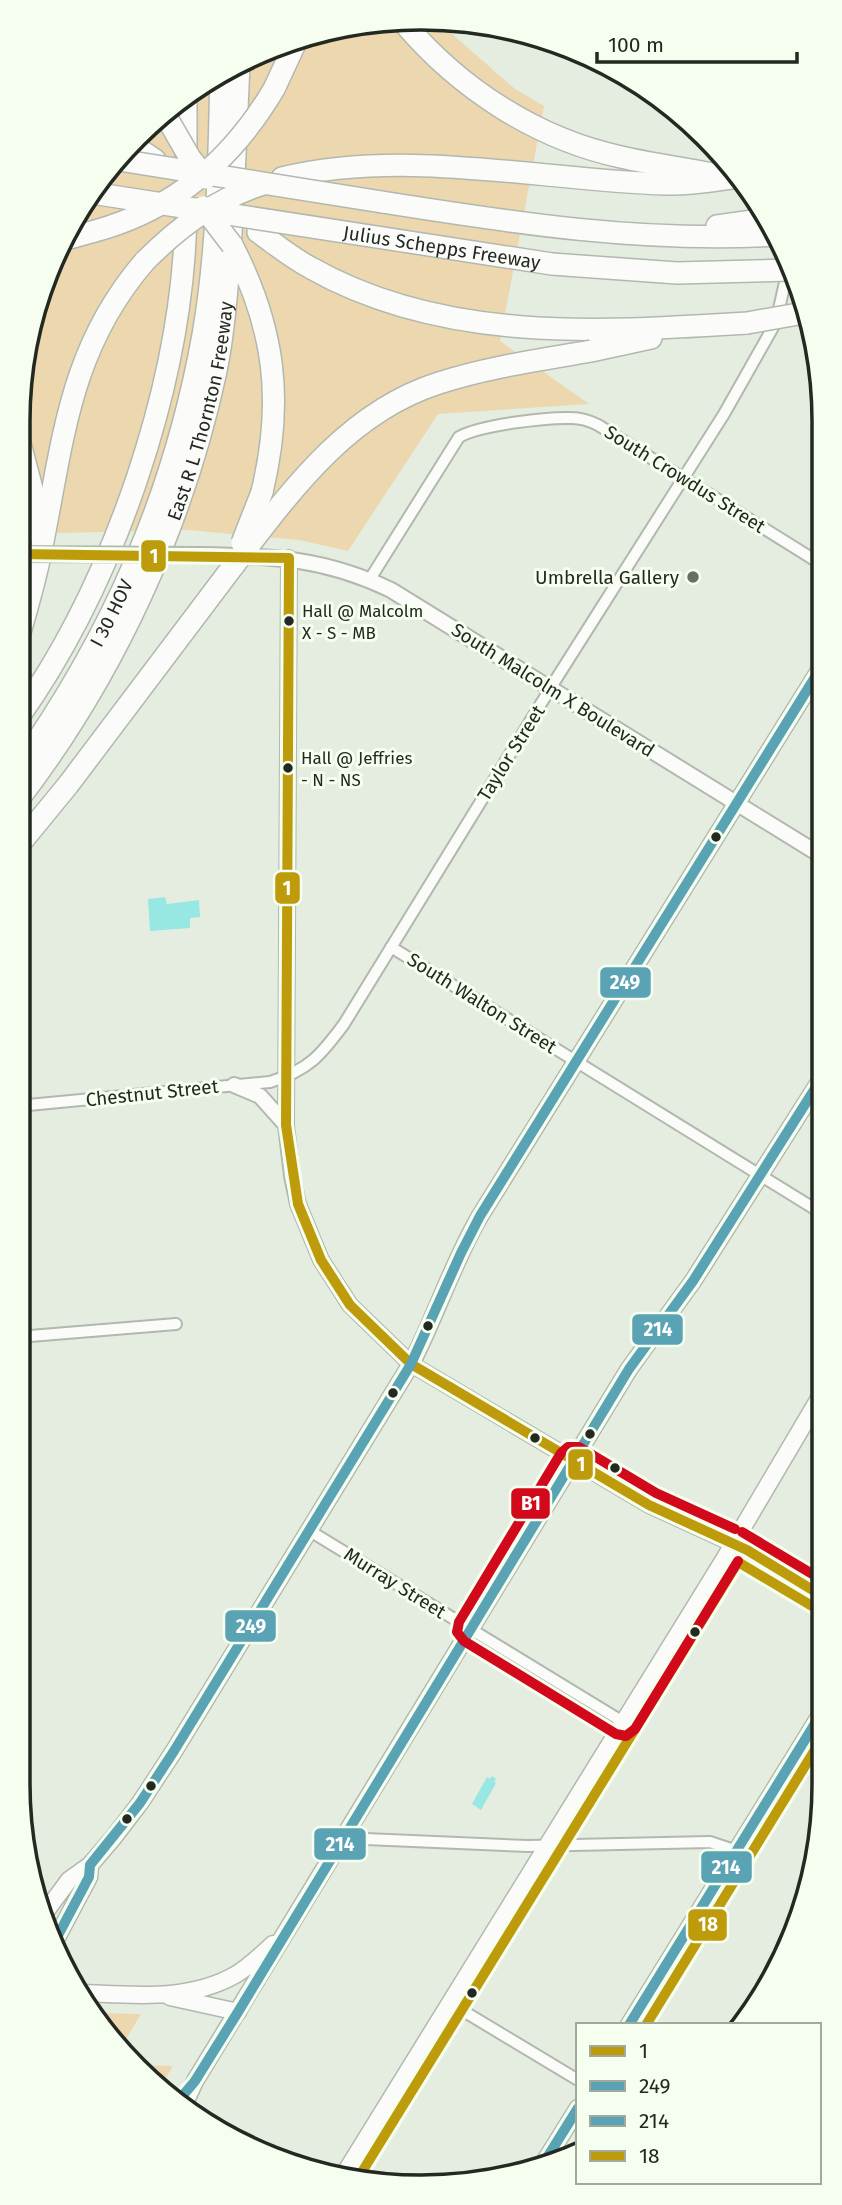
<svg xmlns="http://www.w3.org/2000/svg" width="842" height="2205" viewBox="0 0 842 2205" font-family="'Fira Sans',sans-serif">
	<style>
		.green { fill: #edd7ae }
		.water { fill: #97e7e2 }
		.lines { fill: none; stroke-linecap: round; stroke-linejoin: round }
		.minor-casing { stroke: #b2b8ae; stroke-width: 14 }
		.tertiary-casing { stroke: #b2b8ae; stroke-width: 18 }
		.secondary-casing { stroke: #b2b8ae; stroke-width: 19 }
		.motorway-casing { stroke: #b2b8ae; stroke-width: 24 }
		.minor { stroke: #fbfcfa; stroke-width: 10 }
		.tertiary { stroke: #fbfcfa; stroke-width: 14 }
		.secondary { stroke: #fbfcfa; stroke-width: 16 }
		.motorway { stroke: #fbfcfa; stroke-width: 21 }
		.tertiary-bridge-casing { stroke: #b2b8ae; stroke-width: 18; stroke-linecap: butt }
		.motorway-bridge-casing { stroke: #b2b8ae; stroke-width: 24; stroke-linecap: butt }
		.tertiary-bridge { stroke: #fbfcfa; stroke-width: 14 }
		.motorway-bridge { stroke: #fbfcfa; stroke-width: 21 }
		.bus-1-casing { stroke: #f5feef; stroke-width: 16 }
		.bus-2-casing { stroke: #f5feef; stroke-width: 16 }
		.bus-3-casing { stroke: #f5feef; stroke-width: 16 }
		.bus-4-casing { stroke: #f5feef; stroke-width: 16 }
		.bus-5-casing { stroke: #f5feef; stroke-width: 16 }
		.bus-1 { stroke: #bd9b0a; stroke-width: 10 }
		.bus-2 { stroke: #59a3b5; stroke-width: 10 }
		.bus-3 { stroke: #59a3b5; stroke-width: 10 }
		.bus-4 { stroke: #bd9b0a; stroke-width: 10 }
		.bus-5 { stroke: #d1091b; stroke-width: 10 }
		.poi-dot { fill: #676e64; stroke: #f5feef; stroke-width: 2.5 }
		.bus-dot { fill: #232920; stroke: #f5feef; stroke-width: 2.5 }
		.labels { text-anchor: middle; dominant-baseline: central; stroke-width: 6; stroke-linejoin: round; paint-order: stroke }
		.bus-label { font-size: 17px; fill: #232920; stroke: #f5feef; text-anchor: start }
		.street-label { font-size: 19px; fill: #232920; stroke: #f5feef }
		.poi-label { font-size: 19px; fill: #232920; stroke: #f5feef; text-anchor: end }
		.rim { fill: none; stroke: #232920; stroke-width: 3.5 }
		.line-badge { stroke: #f5feef; stroke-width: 2.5 }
		.badge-label { font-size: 19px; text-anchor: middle; font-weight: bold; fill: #fff }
	</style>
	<rect width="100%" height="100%" fill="#e5ede1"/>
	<path class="green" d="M 369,21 L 443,26 L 515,89 L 544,106 L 500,341 L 589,404 L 438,414 L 348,551 L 299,540 L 188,530 L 18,534 L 18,421 L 31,316 L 101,175 L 220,71 Z
		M 96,2013 L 141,2014 L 119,2051 Z
		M 137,2065 L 173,2066 L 161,2086 Z"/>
	<path class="water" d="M 165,897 L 167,904 L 199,900 L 200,917 L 190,918 L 190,928 L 150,931 L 148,899 Z
		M 492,1776 L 496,1779 L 494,1782 L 496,1783 L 481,1810 L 472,1804 L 487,1777 L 490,1779 Z"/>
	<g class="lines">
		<defs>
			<path id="minor" d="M 370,579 L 459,437 C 480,425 547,417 572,418 C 582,418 590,421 598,425 L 821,564
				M 391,947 L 823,1214
				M 18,1106 L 270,1082 C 309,1070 321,1055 344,1024 L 558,676 L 724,414 L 776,322 L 788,269
				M 18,1337 L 176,1324
				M 310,1531 L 623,1722
				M 341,1840 L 366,1839 L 528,1846 L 710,1842 L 737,1851
				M 450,2003 L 578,2080"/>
			<path id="tertiary" d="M 200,555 C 272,556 325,558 391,590 L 822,856
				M 289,558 L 286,1125 L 292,1176 L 298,1204 L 321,1260 L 350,1305 L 411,1364 L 649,1505 L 747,1550 L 824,1597
				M 234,1085 L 260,1096 L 286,1125"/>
			<path id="secondary" d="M 41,1918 L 69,1880 L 90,1865 L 114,1837 L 140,1803 L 174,1751 L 411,1364 C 436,1316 452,1264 480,1216 L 822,666
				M 55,1941 L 89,1877 L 90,1865
				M 85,1993 C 135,1995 189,2001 235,1975 C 249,1967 261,1955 273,1944
				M 170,1997 L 238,2012
				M 629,2025 L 824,1709
				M 184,2105 L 195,2081 L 629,1369 L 693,1281 L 823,1076
				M 545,2161 L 578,2108
				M 343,2176 L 723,1561 L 824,1390"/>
			<g id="motorway">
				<path d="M 404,23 C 460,89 537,139 621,157 C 651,164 682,168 712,174"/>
				<path d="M 274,89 L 294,46"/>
				<path d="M 134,146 L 155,160"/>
				<path d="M 186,158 L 186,100"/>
				<path d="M 282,178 C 406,148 539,180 665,184 C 689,185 715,180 739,177"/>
				<path d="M 382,202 C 514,223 644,243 778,235"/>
				<path d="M 717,226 L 767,219"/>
				<path d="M 258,232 C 275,244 292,258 311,268 C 444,343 600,332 747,323"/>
				<path d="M 70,238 L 95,231"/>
				<path d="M 232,245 C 275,328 284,401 262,492"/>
				<path d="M 591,351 L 651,338"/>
				<path d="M 18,436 L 32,489 L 38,533"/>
				<path d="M 18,639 C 26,612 34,584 40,556 C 63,446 67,351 145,261"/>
				<path d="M 18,718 C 115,581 184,380 186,211"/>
				<path id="s1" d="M 18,769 C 112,636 174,496 203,335 C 218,248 219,159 221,71"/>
				<path id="s2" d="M 18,800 C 114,675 183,525 216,371 C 224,331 227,290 230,250 C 234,188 236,127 239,65"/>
				<path d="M 18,846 L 68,785 L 234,565"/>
			</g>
		</defs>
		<use href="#minor" class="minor-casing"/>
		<use href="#tertiary" class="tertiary-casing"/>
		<use href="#secondary" class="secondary-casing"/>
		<use href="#motorway" class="motorway-casing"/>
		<use href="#minor" class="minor"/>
		<use href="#tertiary" class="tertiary"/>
		<use href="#secondary" class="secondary"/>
		<use href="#motorway" class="motorway"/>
		<defs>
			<path id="tertiary-bridge" d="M 18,554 L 200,555"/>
			<g id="motorway-bridge">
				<path d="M 167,118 L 190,158 L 206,178"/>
				<path d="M 119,160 L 382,202"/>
				<path id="s3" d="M 92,193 L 552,264 L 677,273 L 791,270"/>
				<path d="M 203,207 L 232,245"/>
				<path d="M 95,231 C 175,209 232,160 274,89"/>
				<path d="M 145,261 C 179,227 216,199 263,184"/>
				<path d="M 747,323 L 804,313"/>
				<path d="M 242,543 L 262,492"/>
				<path d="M 234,565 C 290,492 347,412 439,383 C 488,367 540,360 591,351"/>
			</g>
		</defs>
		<use href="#tertiary-bridge" class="tertiary-bridge-casing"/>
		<use href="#motorway-bridge" class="motorway-bridge-casing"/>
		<use href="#tertiary-bridge" class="tertiary-bridge"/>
		<use href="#motorway-bridge" class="motorway-bridge"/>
		<defs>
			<path id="bus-1" d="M 18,554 L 289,558
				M 289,558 L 286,1125 L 298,1204 L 321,1260 L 350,1305 L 411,1364 L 649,1505 L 747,1550 L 824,1597"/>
			<path id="bus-2" d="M 55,1941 L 89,1877 L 90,1865 L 140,1803 L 174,1751 L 411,1364 L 461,1253 L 480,1216 L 822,666"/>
			<path id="bus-3" d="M 629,2025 L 824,1709
				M 179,2100 L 195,2081 L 238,2012 L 629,1369 L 693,1281 L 823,1076
				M 545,2161 L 578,2108"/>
			<path id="bus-4" d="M 646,2025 L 824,1735
				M 357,2180 L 738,1562 L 817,1609"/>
			<path id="bus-5" d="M 735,1529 L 656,1493 L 579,1447 L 568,1447 L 561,1453 L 459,1622 L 457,1632 L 464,1641 L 616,1734 L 626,1736 L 635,1729 L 738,1561
				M 742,1532 L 824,1581"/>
		</defs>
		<use href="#bus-1" class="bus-1-casing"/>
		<use href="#bus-2" class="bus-2-casing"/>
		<use href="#bus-3" class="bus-3-casing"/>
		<use href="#bus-4" class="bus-4-casing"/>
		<use href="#bus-5" class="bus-5-casing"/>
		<use href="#bus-1" class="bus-1"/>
		<use href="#bus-2" class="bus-2"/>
		<use href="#bus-3" class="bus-3"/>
		<use href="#bus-4" class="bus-4"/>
		<use href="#bus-5" class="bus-5"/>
	</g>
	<circle class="poi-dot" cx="693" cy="577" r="7"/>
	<g class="bus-dot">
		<circle cx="289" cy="621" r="6"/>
		<circle cx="288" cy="768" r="6"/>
		<circle cx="716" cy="837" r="6"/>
		<circle cx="428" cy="1326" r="6"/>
		<circle cx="393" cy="1393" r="6"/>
		<circle cx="590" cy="1434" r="6"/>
		<circle cx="535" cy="1438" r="6"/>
		<circle cx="615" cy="1468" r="6"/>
		<circle cx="695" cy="1632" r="6"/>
		<circle cx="151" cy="1786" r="6"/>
		<circle cx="127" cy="1819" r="6"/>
		<circle cx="472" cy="1993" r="6"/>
	</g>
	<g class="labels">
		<g class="bus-label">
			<text x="302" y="611">Hall @ Malcolm<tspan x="302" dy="22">X - S - MB</tspan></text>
			<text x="301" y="758">Hall @ Jeffries<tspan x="301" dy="22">- N - NS</tspan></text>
		</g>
		<g class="street-label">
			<text stroke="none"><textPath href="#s3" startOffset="354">Julius Schepps Freeway</textPath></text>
			<text stroke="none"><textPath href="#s2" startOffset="434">East R L Thornton Freeway</textPath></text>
			<text transform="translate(685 479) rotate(32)">South Crowdus Street</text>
			<text stroke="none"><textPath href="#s1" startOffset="182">I 30 HOV</textPath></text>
			<text transform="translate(553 690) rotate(32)">South Malcolm X Boulevard</text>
			<text transform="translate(511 753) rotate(-58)">Taylor Street</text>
			<text transform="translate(482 1003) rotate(32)">South Walton Street</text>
			<text transform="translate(152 1093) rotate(-6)">Chestnut Street</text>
			<text transform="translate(395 1583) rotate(32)">Murray Street</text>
		</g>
		<g class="poi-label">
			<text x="679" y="577">Umbrella Gallery</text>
		</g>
	</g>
	<path d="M0 0H842V2205H0ZM421 30H421A391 391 0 0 1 812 421V1784A391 391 0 0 1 421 2175H421A391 391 0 0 1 30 1784V421A391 391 0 0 1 421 30Z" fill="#f5feef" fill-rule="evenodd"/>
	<path class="rim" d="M421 30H421A391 391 0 0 1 812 421V1784A391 391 0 0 1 421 2175H421A391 391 0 0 1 30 1784V421A391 391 0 0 1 421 30Z"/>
	<g class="line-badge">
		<rect x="140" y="539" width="27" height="34" rx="7" fill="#bd9b0a"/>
		<rect x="274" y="871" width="27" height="34" rx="7" fill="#bd9b0a"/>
		<rect x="599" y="966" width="53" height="33" rx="7" fill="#59a3b5"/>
		<rect x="631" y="1313" width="53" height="33" rx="7" fill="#59a3b5"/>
		<rect x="567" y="1448" width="27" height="33" rx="7" fill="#bd9b0a"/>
		<rect x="510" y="1487" width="41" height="33" rx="7" fill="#d1091b"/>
		<rect x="224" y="1609" width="53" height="34" rx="7" fill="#59a3b5"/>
		<rect x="313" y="1827" width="54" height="34" rx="7" fill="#59a3b5"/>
		<rect x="700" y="1850" width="53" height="34" rx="7" fill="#59a3b5"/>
		<rect x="687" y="1908" width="41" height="34" rx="7" fill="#bd9b0a"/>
	</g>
	<g class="badge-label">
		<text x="154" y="563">1</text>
		<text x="287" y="895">1</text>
		<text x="625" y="989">249</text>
		<text x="658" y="1336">214</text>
		<text x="581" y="1471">1</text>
		<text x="531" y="1510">B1</text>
		<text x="251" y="1633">249</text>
		<text x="340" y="1851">214</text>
		<text x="726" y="1874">214</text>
		<text x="708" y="1931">18</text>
	</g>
	<rect x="576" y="2023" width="245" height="161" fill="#f5feef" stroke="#a1a99c" stroke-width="2"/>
	<rect x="590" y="2046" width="35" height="10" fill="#bd9b0a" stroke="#a1a99c" stroke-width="2"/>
	<text x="639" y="2058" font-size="21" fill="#232920">1</text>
	<rect x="590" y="2081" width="35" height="10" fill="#59a3b5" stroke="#a1a99c" stroke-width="2"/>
	<text x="639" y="2093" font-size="21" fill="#232920">249</text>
	<rect x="590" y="2116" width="35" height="10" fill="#59a3b5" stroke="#a1a99c" stroke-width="2"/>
	<text x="639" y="2128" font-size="21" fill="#232920">214</text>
	<rect x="590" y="2151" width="35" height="10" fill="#bd9b0a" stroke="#a1a99c" stroke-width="2"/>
	<text x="639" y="2163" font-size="21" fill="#232920">18</text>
	<path d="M597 52v10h200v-10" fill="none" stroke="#232920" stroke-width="3.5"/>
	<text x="608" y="52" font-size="21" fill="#232920" stroke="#f5feef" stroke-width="5" paint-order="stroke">100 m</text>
</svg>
